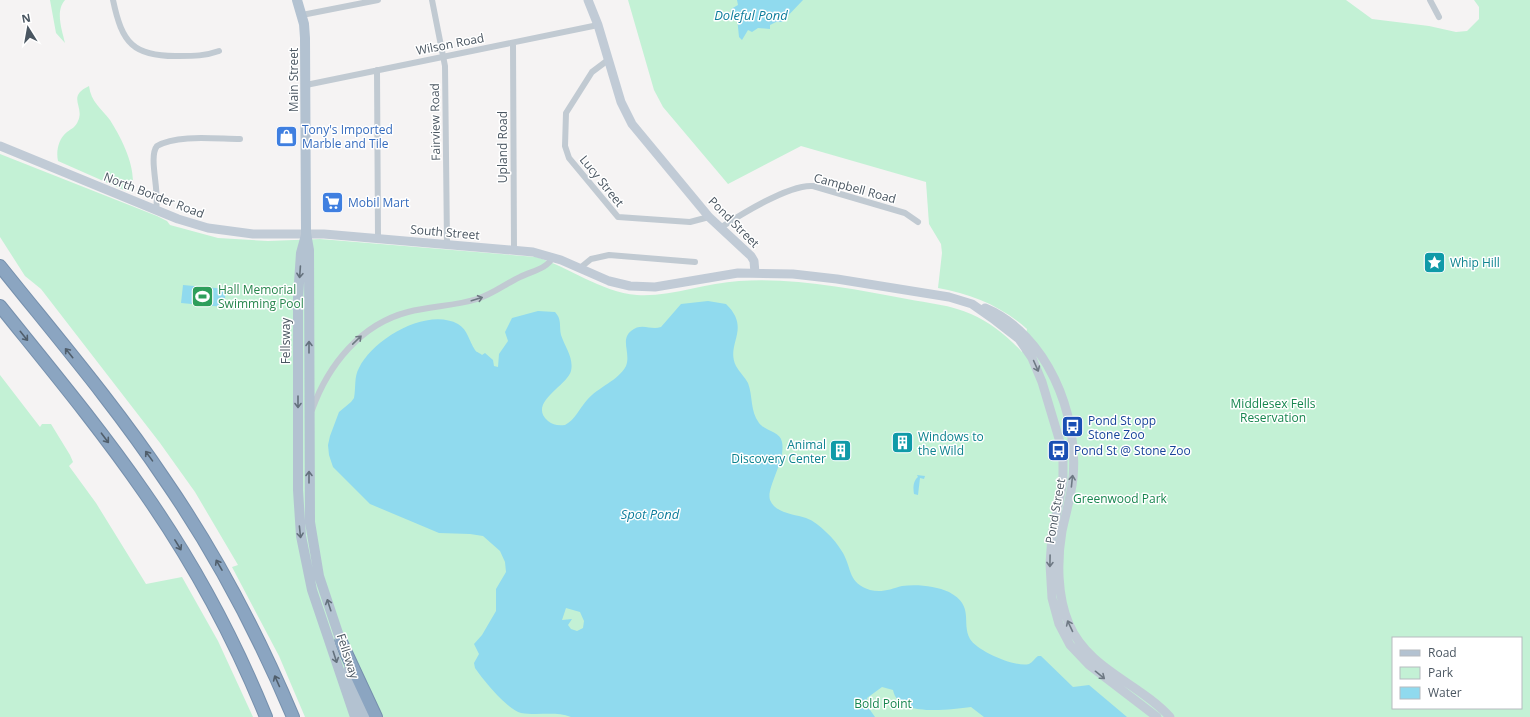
<svg xmlns="http://www.w3.org/2000/svg" width="1530" height="717" viewBox="0 0 1530 717" font-family="'Open Sans',sans-serif">
	<style>
		.green { fill: #c3f1d5; fill-rule: evenodd }
		.water { fill: #90daee; fill-rule: evenodd }
		.lines { fill: none; stroke-linecap: round; stroke-linejoin: round }
		.highway-casing { stroke: #7690ad; stroke-width: 14 }
		.street { stroke: #c1cad2; stroke-width: 6 }
		.secondary { stroke: #c1cbd6; stroke-width: 9 }
		.primary { stroke: #b3c2d1; stroke-width: 10 }
		.highway { stroke: #8ba5c1; stroke-width: 12 }
		.oneway { stroke: #64717d }
		.oneway2 { stroke: #6e7983 }
		.oneway3 { stroke: #505e6b }
		.oneway4 { stroke: #6e7984 }
		.labels { text-anchor: middle; dominant-baseline: central; stroke-width: 3; stroke-linejoin: round; paint-order: stroke }
		.street-label { font-size: 12px; fill: #4a5661; stroke: #fff }
		.shop-label { font-size: 12px; fill: #366cbe; stroke: #fff; text-anchor: start }
		.culture-label { font-size: 12px; fill: #0d838f; stroke: #fff; text-anchor: start }
		.leisure-label { font-size: 12px; fill: #27864d; stroke: #fff; text-anchor: start }
		.park-label { font-size: 12px; fill: #17864f; stroke: #fff }
		.transit-label { font-size: 12px; fill: #164399; stroke: #fff; text-anchor: start }
		.water-label { font-size: 13px; font-style: italic; fill: #0c7c9b; stroke: #fff }
	</style>
	<rect width="100%" height="100%" fill="#f5f3f3"/>
	<path class="green" d="M 50,0 L 65,0 C 55,11 62,30 65,43 L 56,33 Z
		M 628,0 L 1346,0 L 1372,19 L 1429,26 L 1456,32 L 1467,31 L 1479,19 L 1479,7 L 1474,0 L 1530,0 L 1530,717 L 305,717 L 279,656 L 232,567 L 238,565 L 195,492 L 160,443 L 41,289 L 25,276 L 0,237 L 0,154 L 157,216 L 167,221 L 170,225 L 218,238 L 268,241 L 320,239 L 536,257 C 570,267 600,292 637,295 C 671,297 705,283 739,281 C 793,277 854,289 907,299 C 928,303 951,305 971,314 C 990,322 1008,337 1022,352 L 1027,329 C 1001,306 972,294 938,288 L 942,253 L 941,244 L 929,224 L 926,182 L 801,146 L 728,184 L 663,107 L 654,90 ZM 1393,638 L 1521,638 L 1521,708 L 1393,708 Z
		M 89,86 C 91,102 101,108 110,120 C 122,139 137,168 132,191 L 126,191 L 58,161 C 56,152 58,139 67,132 C 71,129 76,127 78,121 C 85,106 66,97 89,86 Z
		M 0,375 L 40,427 L 42,424 L 51,424 L 70,455 L 73,462 L 69,466 L 96,503 L 146,584 L 182,577 L 218,641 L 253,717 L 0,717 Z"/>
	<path class="water" d="M 737,0 L 803,0 L 782,22 L 776,22 L 770,25 L 770,29 L 758,28 L 752,32 L 748,30 L 742,40 L 739,37 L 737,17 L 732,13 L 731,9 L 738,5 Z
		M 183,285 L 226,289 L 224,307 L 181,303 Z
		M 708,301 L 726,304 C 752,329 725,344 736,366 C 739,372 745,377 748,383 C 753,396 750,411 759,423 C 765,431 780,431 782,442 C 786,461 766,487 770,500 C 776,514 795,514 806,518 C 814,521 820,526 826,532 C 833,538 838,545 843,553 C 852,569 848,583 870,590 C 882,593 891,589 902,586 C 917,584 936,586 949,592 C 975,606 961,622 970,639 C 977,651 1016,668 1029,664 C 1033,662 1035,658 1038,656 L 1041,656 L 1073,687 L 1089,685 L 1127,717 L 984,717 L 971,707 C 946,710 898,717 893,690 L 882,687 L 867,698 L 868,707 L 875,717 L 571,717 C 555,711 538,716 521,713 C 508,710 483,680 475,668 L 474,663 L 479,654 L 474,644 L 482,635 L 496,611 L 496,589 L 506,572 L 505,562 L 500,551 L 483,536 L 470,534 L 439,533 L 370,504 L 333,467 L 329,455 L 328,445 L 330,436 L 339,412 L 351,402 L 354,398 C 356,388 354,376 359,368 C 373,339 427,307 458,324 C 468,330 469,341 475,350 C 477,353 479,352 482,355 L 485,353 L 493,360 L 494,366 L 498,367 L 499,354 L 508,341 L 505,332 L 512,318 L 538,311 L 555,312 C 562,319 559,326 561,335 C 565,347 574,358 571,371 C 567,386 527,403 548,421 C 553,425 558,426 565,425 C 575,420 579,409 587,400 C 598,387 618,381 626,366 C 631,353 620,340 631,331 C 642,322 651,331 661,327 L 681,304 ZM 566,608 L 580,612 L 584,621 L 583,628 L 577,631 L 571,629 L 568,625 L 572,619 L 562,620 Z
		M 917,475 L 925,476 L 924,479 L 920,478 L 918,495 L 914,494 C 913,488 913,481 918,477 Z"/>
	<g class="lines">
		<defs>
			<path id="highway" d="M 0,266 C 56,336 115,405 165,480 C 216,554 258,634 293,717
				M 0,306 C 49,367 99,427 144,492 C 193,562 234,638 266,717
				M 341,642 L 376,717"/>
		</defs>
		<use href="#highway" class="highway-casing"/>
		<path class="street" d="M 113,0 C 122,43 133,57 179,56 C 194,56 205,56 219,51
			M 432,0 L 445,66 L 447,244
			M 1430,0 L 1439,17
			M 302,15 L 378,0
			M 513,43 L 514,250
			M 608,60 L 592,72 L 566,113 L 565,146 L 569,158 L 618,217 L 690,222 L 709,217
			M 377,70 L 378,238
			M 306,85 L 598,25
			M 156,209 C 160,192 148,157 157,146 C 177,134 217,139 240,139
			M 720,228 C 740,215 790,184 813,186 L 905,213 L 918,222
			M 580,268 L 591,259 L 609,255 L 695,262
			M 312,410 C 328,365 361,324 408,312 C 431,306 455,306 477,299 C 493,294 505,284 520,277 C 532,271 547,269 553,257"/>
		<path class="secondary" d="M 588,0 L 598,25 L 621,102 L 632,124 L 709,217 L 751,256 L 754,261 L 755,273
			M 0,146 L 178,219 L 208,228 L 253,234 L 324,234 L 533,252 L 561,260 L 609,281 L 630,286 L 655,287 L 738,273 L 793,274 L 837,279 L 949,297 L 972,304 L 992,318 L 1019,339 L 1032,358 L 1042,382 L 1060,442 L 1063,457 L 1063,482 L 1052,536 L 1050,564 L 1052,598 L 1059,624 L 1070,645 L 1089,665 L 1157,717
			M 985,308 C 1047,334 1079,414 1073,478 C 1071,496 1066,513 1062,531 C 1057,560 1057,596 1069,624 C 1088,669 1139,683 1170,717"/>
		<path class="primary" d="M 297,0 L 304,24 L 305,38 L 306,233 L 309,250 L 310,522 L 319,576 L 343,648
			M 306,235 L 301,253 L 298,298 L 298,490 L 301,536 L 312,590 L 355,717
			M 349,669 L 365,717"/>
		<use href="#highway" class="highway"/>
	</g>
	<defs><path id="oneway-shaft" d="M-6 0H5M1.5-3L5.5 0L1.5 3" fill="none" stroke-width="1.6" stroke-linecap="round" stroke-linejoin="round"/></defs>
	<g class="oneway">
		<use href="#oneway-shaft" transform="translate(300 272) rotate(94)"/>
		<use href="#oneway-shaft" transform="translate(309 347) rotate(-90)"/>
		<use href="#oneway-shaft" transform="translate(298 402) rotate(90)"/>
		<use href="#oneway-shaft" transform="translate(309 477) rotate(-90)"/>
		<use href="#oneway-shaft" transform="translate(300 532) rotate(84)"/>
		<use href="#oneway-shaft" transform="translate(329 605) rotate(-108)"/>
		<use href="#oneway-shaft" transform="translate(335 657) rotate(72)"/>
	</g>
	<g class="oneway2">
		<use href="#oneway-shaft" transform="translate(477 299) rotate(-17)"/>
		<use href="#oneway-shaft" transform="translate(357 340) rotate(-44)"/>
	</g>
	<g class="oneway3">
		<use href="#oneway-shaft" transform="translate(24 336) rotate(51)"/>
		<use href="#oneway-shaft" transform="translate(69 353) rotate(-129)"/>
		<use href="#oneway-shaft" transform="translate(105 438) rotate(53)"/>
		<use href="#oneway-shaft" transform="translate(149 456) rotate(-126)"/>
		<use href="#oneway-shaft" transform="translate(178 545) rotate(58)"/>
		<use href="#oneway-shaft" transform="translate(219 565) rotate(-120)"/>
		<use href="#oneway-shaft" transform="translate(277 681) rotate(-114)"/>
	</g>
	<g class="oneway4">
		<use href="#oneway-shaft" transform="translate(1036 366) rotate(66)"/>
		<use href="#oneway-shaft" transform="translate(1072 481) rotate(-84)"/>
		<use href="#oneway-shaft" transform="translate(1050 561) rotate(91)"/>
		<use href="#oneway-shaft" transform="translate(1070 626) rotate(-115)"/>
		<use href="#oneway-shaft" transform="translate(1100 675) rotate(39)"/>
	</g>
	<defs>
		<symbol id="shop-square" viewBox="-11 -11 22 22"><rect x="-9" y="-9" width="18" height="18" rx="4" fill="#3f7fe0" stroke="#fff"/><path d="M-5-2.5h2.3a2.7 3.5 0 0 1 5.4 0H5L5.5 6h-11ZM-1.5-2.5h3a1.5 2.3 0 0 0-3 0Z" fill="#fff"/></symbol>
		<symbol id="supermarket-square" viewBox="-11 -11 22 22"><rect x="-9" y="-9" width="18" height="18" rx="4" fill="#3f7fe0" stroke="#fff"/><path d="M-6-5.5h2.5l.6 2H6L4.5 2H-2.5L-4.4-4H-6ZM-1.5 3.2a1.3 1.3 0 1 0 .1 0ZM3 3.2a1.3 1.3 0 1 0 .1 0Z" fill="#fff"/></symbol>
		<symbol id="sight-square" viewBox="-11 -11 22 22"><rect x="-9" y="-9" width="18" height="18" rx="4" fill="#0f9aa8" stroke="#fff"/><path d="M0-6L1.8-2.2L6-1.7L2.9 1.2L3.7 5.4L0 3.3L-3.7 5.4L-2.9 1.2L-6-1.7L-1.8-2.2Z" fill="#fff"/></symbol>
		<symbol id="stadium-square" viewBox="-11 -11 22 22"><rect x="-9" y="-9" width="18" height="18" rx="4" fill="#2e9e5b" stroke="#fff"/><path d="M0-5a6.5 5 0 1 0 0 10a6.5 5 0 1 0 0-10ZM-3.5-1.8h7v3.6h-7Z" fill="#fff"/></symbol>
		<symbol id="bus-square" viewBox="-11 -11 22 22"><rect x="-9" y="-9" width="18" height="18" rx="4" fill="#1a4fb4" stroke="#fff"/><path d="M-5-6H5V4H4V6H2V4H-2V6H-4V4H-5ZM-3.5-4V0h7V-4ZM-3.5 1.2v1.5H-2V1.2ZM2 1.2v1.5H3.5V1.2Z" fill="#fff"/></symbol>
		<symbol id="building-square" viewBox="-11 -11 22 22"><rect x="-9" y="-9" width="18" height="18" rx="4" fill="#0f9aa8" stroke="#fff"/><path d="M-4-6H4V6H1V3H-1V6H-4ZM-2.5-4.3h1.7v1.8h-1.7ZM.8-4.3h1.7v1.8H.8ZM-2.5-1h1.7V.8h-1.7ZM.8-1h1.7V.8H.8Z" fill="#fff"/></symbol>
	</defs>
	<g fill-rule="evenodd">
		<use href="#shop-square" x="274" y="124" width="25" height="25"/>
		<use href="#supermarket-square" x="320" y="190" width="25" height="25"/>
		<use href="#sight-square" x="1422" y="250" width="25" height="25"/>
		<use href="#stadium-square" x="190" y="284" width="25" height="25"/>
		<use href="#bus-square" x="1060" y="414" width="25" height="25"/>
		<use href="#building-square" x="890" y="430" width="25" height="25"/>
		<use href="#bus-square" x="1046" y="438" width="25" height="25"/>
		<use href="#building-square" x="828" y="438" width="25" height="25"/>
	</g>
	<g class="labels">
		<g class="street-label">
			<text transform="translate(450 44) rotate(-11)">Wilson Road</text>
			<text transform="translate(293 80) rotate(-90)">Main Street</text>
			<text transform="translate(435 122) rotate(-91)">Fairview Road</text>
			<text transform="translate(502 147) rotate(-90)">Upland Road</text>
			<text transform="translate(602 181) rotate(51)">Lucy Street</text>
			<text transform="translate(855 188) rotate(15)">Campbell Road</text>
			<text transform="translate(154 195) rotate(21)">North Border Road</text>
			<text transform="translate(734 222) rotate(45)">Pond Street</text>
			<text transform="translate(445 232) rotate(5)">South Street</text>
			<text transform="translate(285 341) rotate(-90)">Fellsway</text>
			<text transform="translate(1055 511) rotate(-80)">Pond Street</text>
			<text transform="translate(348 656) rotate(72)">Fellsway</text>
		</g>
		<g class="shop-label">
			<text x="302" y="129">Tony's Imported<tspan x="302" dy="14">Marble and Tile</tspan></text>
			<text x="348" y="202">Mobil Mart</text>
		</g>
		<g class="culture-label">
			<text x="1450" y="262">Whip Hill</text>
			<text x="918" y="436">Windows to<tspan x="918" dy="14">the Wild</tspan></text>
			<text x="826" y="444" text-anchor="end">Animal<tspan x="826" dy="14">Discovery Center</tspan></text>
		</g>
		<g class="leisure-label">
			<text x="218" y="289">Hall Memorial<tspan x="218" dy="14">Swimming Pool</tspan></text>
		</g>
		<g class="park-label">
			<text x="1273" y="403">Middlesex Fells<tspan x="1273" dy="14">Reservation</tspan></text>
			<text x="1120" y="498">Greenwood Park</text>
			<text x="883" y="703">Bold Point</text>
		</g>
		<g class="transit-label">
			<text x="1088" y="420">Pond St opp<tspan x="1088" dy="14">Stone Zoo</tspan></text>
			<text x="1074" y="450">Pond St @ Stone Zoo</text>
		</g>
		<g class="water-label">
			<text x="751" y="15">Doleful Pond</text>
			<text x="650" y="514">Spot Pond</text>
		</g>
	</g>
	<rect x="1392" y="637" width="130" height="72" fill="#ffffff" stroke="#b7bbc0"/>
	<rect x="1400" y="650" width="20" height="6" fill="#b3c2d1" stroke="#b7bbc0"/>
	<text x="1428" y="657" font-size="12" fill="#4a5661">Road</text>
	<rect x="1400" y="667" width="20" height="12" fill="#c3f1d5" stroke="#b7bbc0"/>
	<text x="1428" y="677" font-size="12" fill="#4a5661">Park</text>
	<rect x="1400" y="687" width="20" height="12" fill="#90daee" stroke="#b7bbc0"/>
	<text x="1428" y="697" font-size="12" fill="#4a5661">Water</text>
	<g transform="translate(28 28) rotate(349)" stroke="#ffffff" stroke-width="3" paint-order="stroke">
	<path d="M0-3L7 15L0 10L-7 15Z" fill="#4a5661"/>
	<text y="-6" font-size="11" font-weight="bold" text-anchor="middle" fill="#4a5661">N</text>
	</g>
</svg>
